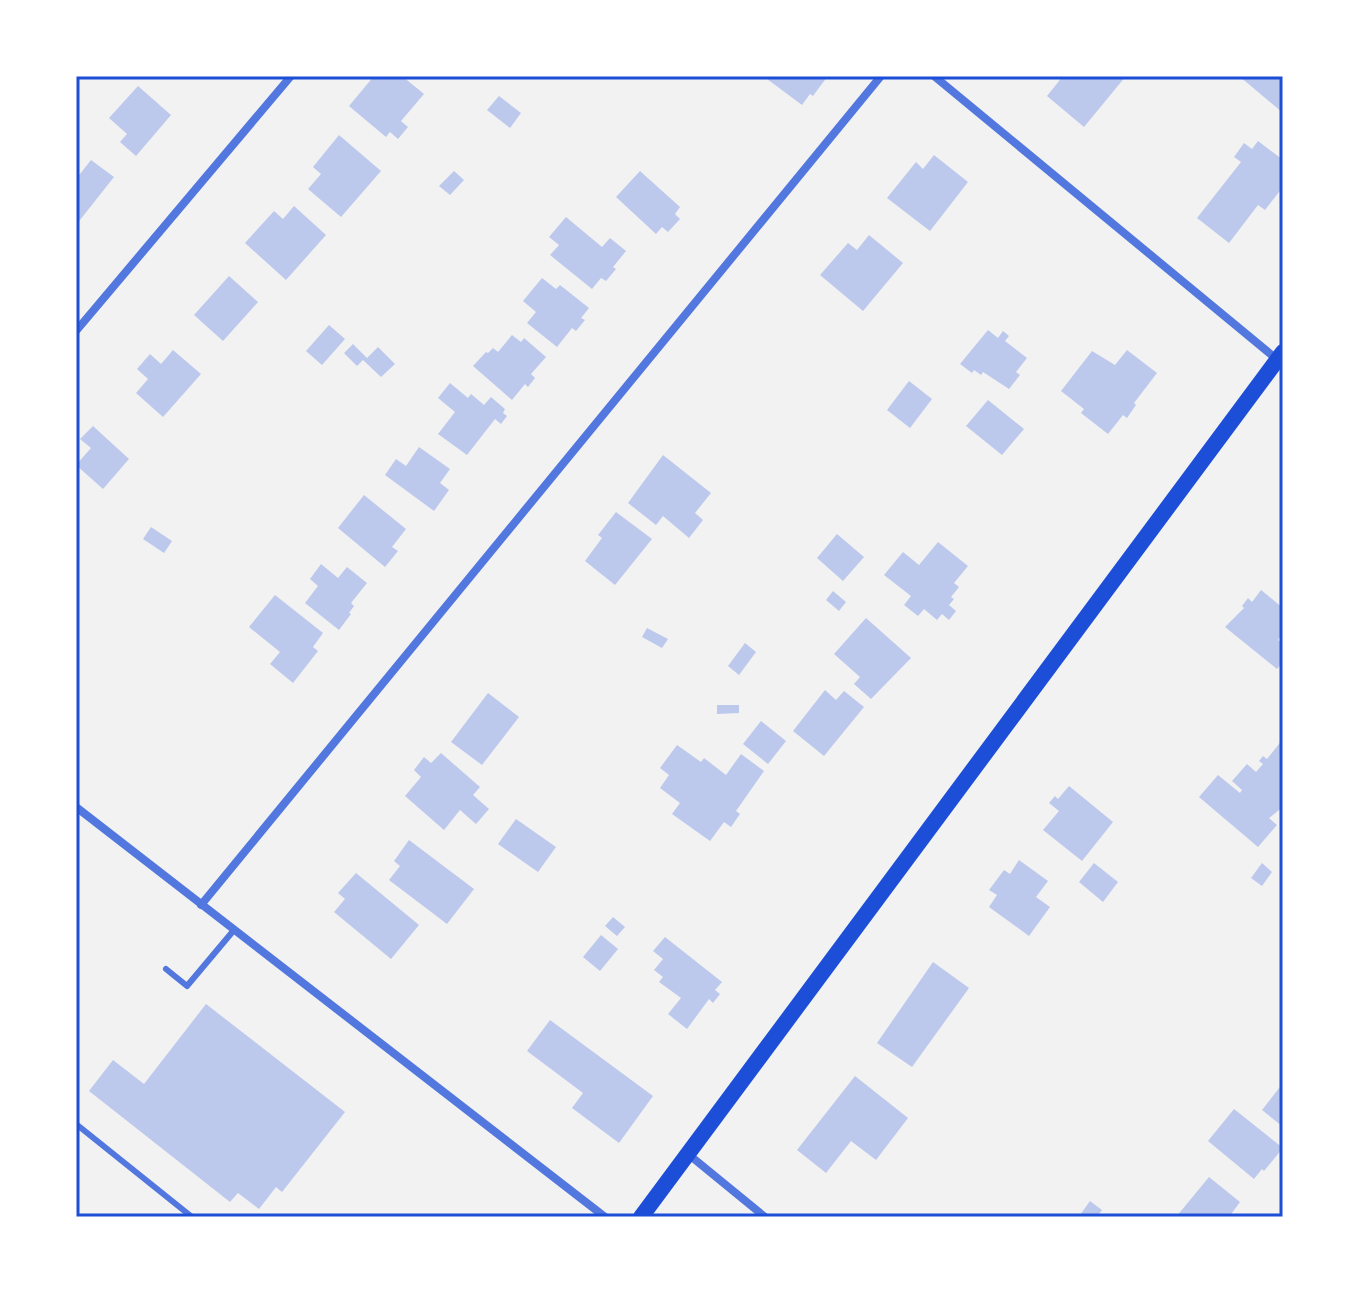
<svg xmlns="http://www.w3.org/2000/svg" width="1359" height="1293" viewBox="0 0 1359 1293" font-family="Ubuntu,sans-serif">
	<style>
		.building { fill: #bdc9ec }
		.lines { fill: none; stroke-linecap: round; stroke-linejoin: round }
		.service { stroke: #5277de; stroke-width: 6 }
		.minor { stroke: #5277de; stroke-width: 8 }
		.secondary { stroke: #1d4ed8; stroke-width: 16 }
		.neatline { fill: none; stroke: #1d4ed8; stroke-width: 3 }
	</style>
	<rect width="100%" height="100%" fill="#f2f2f2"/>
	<path class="building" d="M 374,76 L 402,76 L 424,94 L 401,121 L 408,127 L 398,139 L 390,132 L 386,137 L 349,106 Z
		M 763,76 L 825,76 L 827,77 L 813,96 L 810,94 L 802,105 Z
		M 1063,76 L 1126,76 L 1084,127 L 1047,96 Z
		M 1239,76 L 1283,76 L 1283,113 Z
		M 138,86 L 171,115 L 136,156 L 120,142 L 127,134 L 109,118 Z
		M 499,96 L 521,113 L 510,128 L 487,110 Z
		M 339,135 L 381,171 L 341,217 L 308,189 L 321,174 L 313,167 Z
		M 1258,141 L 1283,160 L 1283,187 L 1265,210 L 1258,205 L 1229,243 L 1197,218 L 1241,162 L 1234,157 L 1244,143 L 1252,149 Z
		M 934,155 L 968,182 L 930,231 L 887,198 L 916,162 L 923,169 Z
		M 91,160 L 114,177 L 76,225 L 76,179 Z
		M 454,171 L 464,180 L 450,195 L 439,186 Z
		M 640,171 L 680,207 L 675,214 L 680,219 L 668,232 L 662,227 L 656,234 L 616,197 Z
		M 294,206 L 326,235 L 286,280 L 245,243 L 274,211 L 283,219 Z
		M 566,217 L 602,247 L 610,238 L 626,251 L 613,267 L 616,269 L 606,281 L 601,278 L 592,289 L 550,255 L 559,245 L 549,237 Z
		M 869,235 L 903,263 L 863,311 L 820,275 L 848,243 L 857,250 Z
		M 229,276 L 258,302 L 223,341 L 194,315 Z
		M 542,278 L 556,289 L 560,285 L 589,308 L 581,318 L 585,320 L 576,331 L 572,328 L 557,347 L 527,323 L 536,312 L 523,301 Z
		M 329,325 L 345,339 L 322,365 L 306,351 Z
		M 988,330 L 998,338 L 1003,331 L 1009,336 L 1005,341 L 1027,358 L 1016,372 L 1020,375 L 1009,389 L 983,372 L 981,375 L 974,370 L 972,373 L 960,364 Z
		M 512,335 L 521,342 L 524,338 L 546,357 L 531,374 L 535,378 L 528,387 L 525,384 L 512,400 L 473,366 L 486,352 L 488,353 L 493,348 L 498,352 Z
		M 353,344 L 367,358 L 378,347 L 395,364 L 381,377 L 363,360 L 357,366 L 344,353 Z
		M 173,350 L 201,374 L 163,417 L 136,393 L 148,379 L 137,369 L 150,354 L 161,364 Z
		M 1127,350 L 1157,373 L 1134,403 L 1136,405 L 1127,418 L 1123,415 L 1108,434 L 1081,413 L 1084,409 L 1061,391 L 1092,351 L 1115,365 Z
		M 909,381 L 932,399 L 910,428 L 887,410 Z
		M 450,383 L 468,398 L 471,394 L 484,405 L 491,397 L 505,409 L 503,413 L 507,416 L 501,424 L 495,419 L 467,455 L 438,434 L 455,412 L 438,398 Z
		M 988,400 L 1024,429 L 1002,455 L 966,426 Z
		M 93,426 L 129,459 L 103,489 L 76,465 L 91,448 L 80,439 Z
		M 419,447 L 450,469 L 440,483 L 449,490 L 434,511 L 385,475 L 396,459 L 406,466 Z
		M 663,455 L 711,493 L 695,513 L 703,520 L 689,538 L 663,516 L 656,525 L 628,503 Z
		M 364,495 L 406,529 L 392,547 L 398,551 L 385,567 L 338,528 Z
		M 616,512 L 652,539 L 615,585 L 585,561 L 602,538 L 598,535 Z
		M 151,527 L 172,541 L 164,553 L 143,539 Z
		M 837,534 L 864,557 L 843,581 L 817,558 Z
		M 938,542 L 968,566 L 954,583 L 959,587 L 951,597 L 954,599 L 949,605 L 956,611 L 949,620 L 942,614 L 937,620 L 924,609 L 918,616 L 904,605 L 911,596 L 884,575 L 903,552 L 919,565 Z
		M 321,564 L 338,578 L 347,567 L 367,583 L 351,603 L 354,606 L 349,613 L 351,614 L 339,630 L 305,603 L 318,586 L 310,579 Z
		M 1261,590 L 1283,608 L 1283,633 L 1278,640 L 1283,644 L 1283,662 L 1277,669 L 1225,627 L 1244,608 L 1242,606 L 1248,598 L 1252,602 Z
		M 833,591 L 846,602 L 839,611 L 826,600 Z
		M 275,595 L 323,633 L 313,647 L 318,651 L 293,683 L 270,664 L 280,652 L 249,627 Z
		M 866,618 L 911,658 L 871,699 L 854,684 L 860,677 L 834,654 Z
		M 647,628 L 668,639 L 662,648 L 642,637 Z
		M 745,643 L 756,652 L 739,675 L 728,666 Z
		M 825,690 L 836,700 L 844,691 L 864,707 L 824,756 L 793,731 Z
		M 488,693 L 519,717 L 482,765 L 451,742 Z
		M 717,705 L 739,705 L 739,713 L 717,714 Z
		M 761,721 L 786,741 L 768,764 L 743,744 Z
		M 1283,739 L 1283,807 L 1269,818 L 1277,825 L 1258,847 L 1199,797 L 1218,775 L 1240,793 L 1242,790 L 1232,781 L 1247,764 L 1256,772 L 1263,764 L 1259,761 L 1263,756 L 1267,759 Z
		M 677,745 L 701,762 L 704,758 L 726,775 L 741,754 L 764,771 L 736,811 L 740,814 L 731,827 L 724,822 L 710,841 L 672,814 L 680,803 L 660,788 L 669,775 L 660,768 Z
		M 441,753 L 480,787 L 473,795 L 489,809 L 476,824 L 460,810 L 444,830 L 405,796 L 421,777 L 414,770 L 424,757 L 431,763 Z
		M 1069,786 L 1113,822 L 1082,861 L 1043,830 L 1059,811 L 1049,803 L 1055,796 L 1058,799 Z
		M 516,819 L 556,847 L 538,872 L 498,844 Z
		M 409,840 L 474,889 L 447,924 L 389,880 L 400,866 L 394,861 Z
		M 1019,860 L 1048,881 L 1036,897 L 1050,907 L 1029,936 L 989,907 L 997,895 L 989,890 L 1004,870 L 1010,874 Z
		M 1094,863 L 1118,882 L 1103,902 L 1079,882 Z
		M 1262,863 L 1272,872 L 1262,886 L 1251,878 Z
		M 356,873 L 419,925 L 391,959 L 334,912 L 345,899 L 338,893 Z
		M 613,917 L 625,927 L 617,936 L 605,926 Z
		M 601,935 L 618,949 L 600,971 L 583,957 Z
		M 665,937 L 722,982 L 715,990 L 720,994 L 713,1003 L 709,999 L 687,1029 L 668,1014 L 681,998 L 659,982 L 663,977 L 654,970 L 663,959 L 653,951 Z
		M 933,962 L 969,988 L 912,1067 L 877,1043 Z
		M 206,1004 L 345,1112 L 282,1192 L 276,1187 L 259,1209 L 238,1193 L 230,1202 L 89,1091 L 113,1060 L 144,1084 Z
		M 550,1020 L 653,1096 L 619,1143 L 572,1108 L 583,1093 L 527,1051 Z
		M 855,1076 L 908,1118 L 876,1160 L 851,1141 L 826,1173 L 797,1150 Z
		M 1283,1083 L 1283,1127 L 1262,1110 Z
		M 1234,1109 L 1283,1148 L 1264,1171 L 1262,1169 L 1254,1179 L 1208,1141 Z
		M 1209,1177 L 1240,1202 L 1229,1217 L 1176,1217 Z
		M 1090,1201 L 1102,1210 L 1097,1217 L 1080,1215 Z"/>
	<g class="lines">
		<path class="service" d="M 166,969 L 187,986 L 234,930
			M 76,1124 L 192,1217"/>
		<path class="minor" d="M 934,76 L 1279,361
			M 76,331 L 291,76
			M 76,807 L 605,1217
			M 201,905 L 881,76
			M 688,1154 L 765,1217"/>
		<path class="secondary" d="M 641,1217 L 1283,352"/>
	</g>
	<rect width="1359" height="1293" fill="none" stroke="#ffffff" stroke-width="156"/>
	<rect x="78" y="78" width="1203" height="1137" class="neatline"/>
</svg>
